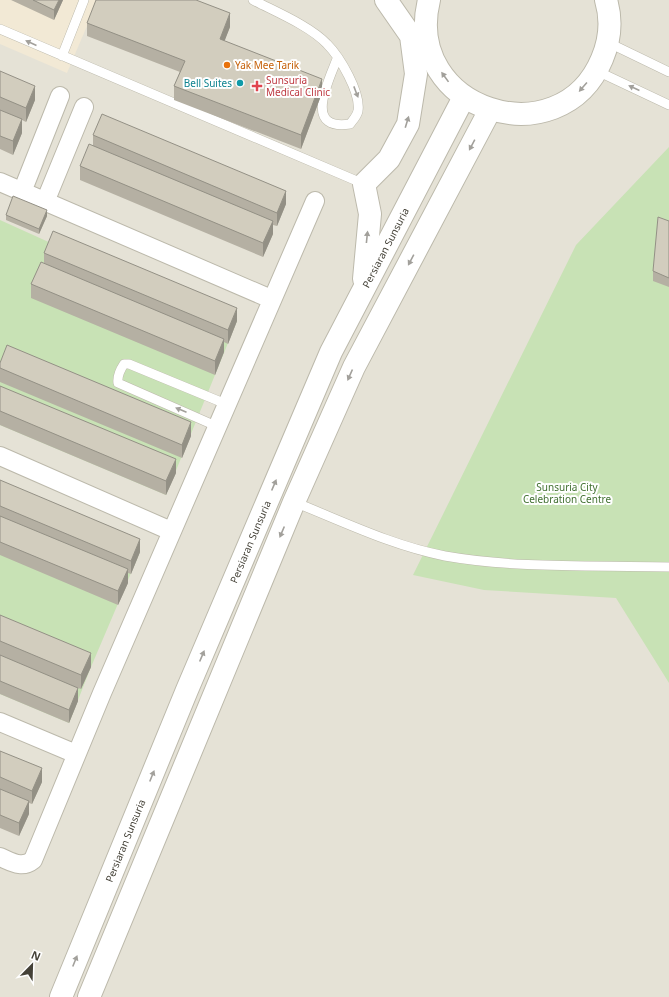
<svg xmlns="http://www.w3.org/2000/svg" width="669" height="997" viewBox="0 0 669 997" font-family="'Noto Sans',sans-serif">
	<style>
		.residential { fill: #e5e2d6 }
		.commercial { fill: #f2e9d5 }
		.green { fill: #c8e2b5 }
		.lines { fill: none; stroke-linecap: round; stroke-linejoin: round }
		.service-casing { stroke: #bcb9ab; stroke-width: 10 }
		.minor-casing { stroke: #bcb9ab; stroke-width: 20 }
		.tertiary-casing { stroke: #bcb9ab; stroke-width: 24 }
		.service { stroke: #fff; stroke-width: 9 }
		.minor { stroke: #fff; stroke-width: 18 }
		.tertiary { stroke: #fff; stroke-width: 22 }
		.wall { fill: #b5b0a3 }
		.shaded-wall { fill: #939085 }
		.building { fill: #d2cdbe; stroke: #939085 }
		.oneway { fill: #a2a09b }
		.food-dot { fill: #e8710a; stroke: #fff; stroke-width: 1.5 }
		.culture-dot { fill: #0f9aa8; stroke: #fff; stroke-width: 1.5 }
		.health-dot { fill: #e0444e; stroke: #fff; stroke-width: 1.5 }
		.labels { text-anchor: middle; dominant-baseline: central; stroke-width: 4; stroke-linejoin: round; paint-order: stroke }
		.food-label { font-size: 10px; fill: #c56008; stroke: #fff; text-anchor: start }
		.health-label { font-size: 10px; fill: #be3a42; stroke: #fff; text-anchor: start }
		.culture-label { font-size: 10px; fill: #0d838f; stroke: #fff; text-anchor: end }
		.street-label { font-size: 10px; fill: #444137; stroke: #fff }
		.park-label { font-size: 10px; fill: #417031; stroke: #fff }
	</style>
	<rect width="100%" height="100%" fill="#f2f0e8"/>
	<path class="residential" d="M 0,0 L 669,0 L 669,997 L 0,997 Z"/>
	<path class="commercial" d="M 0,0 L 98,0 L 67,73 L 0,44 Z"/>
	<path class="green" d="M 669,147 L 669,683 L 616,598 L 484,590 L 413,575 L 576,245 Z
		M 0,220 L 53,244 L 237,321 L 166,495 L 0,425 Z
		M 0,493 L 140,552 L 91,667 L 69,723 L 0,694 Z"/>
	<g class="lines">
		<defs>
			<path id="service" d="M 253,0 C 276,12 310,26 327,44 C 340,57 361,93 358,111 C 357,116 353,120 350,124 C 303,131 328,82 337,59
				M 0,29 L 364,184
				M 609,43 L 669,72
				M 62,56 L 84,0
				M 597,71 L 669,105
				M 216,426 L 118,383 C 117,376 120,370 124,364 L 129,364 L 226,404
				M 294,502 C 344,522 393,546 445,556 C 519,569 595,565 669,567"/>
			<path id="minor" d="M 0,182 L 271,299
				M 22,192 L 60,96
				M 45,202 L 84,107
				M 0,456 L 171,531
				M 0,722 L 76,754
				M 0,857 C 12,862 22,869 33,860 L 102,693 L 315,201"/>
			<g id="tertiary">
				<path d="M 429,0 C 402,110 560,160 602,59 C 610,40 612,20 606,0"/>
				<path d="M 364,279 L 370,214 L 364,184 L 389,159 L 408,124 L 416,74 L 411,36 L 386,0"/>
				<path id="s1" d="M 61,997 L 187,690 L 331,352 L 464,97"/>
				<path d="M 89,997 L 294,502 L 354,367 L 490,110"/>
			</g>
		</defs>
		<use href="#service" class="service-casing"/>
		<use href="#minor" class="minor-casing"/>
		<use href="#tertiary" class="tertiary-casing"/>
		<use href="#service" class="service"/>
		<use href="#minor" class="minor"/>
		<use href="#tertiary" class="tertiary"/>
	</g>
	<path class="wall" d="M 11,0 L 63,0 L 54,20 Z
		M 87,23 L 230,27 L 224,41 L 322,93 L 301,149 L 174,100 L 174,86 L 180,72 L 87,36 Z
		M 0,71 L 35,100 L 26,122 L 22,120 L 22,133 L 13,155 L 0,149 Z
		M 93,135 L 286,204 L 277,226 L 273,225 L 273,234 L 263,257 L 80,180 L 80,166 L 93,146 Z
		M 6,215 L 47,216 L 39,234 L 6,220 Z
		M 669,221 L 669,287 L 653,281 L 653,271 Z
		M 44,253 L 237,321 L 228,344 L 224,342 L 224,352 L 215,375 L 31,298 L 31,284 L 44,263 Z
		M 0,363 L 191,436 L 182,458 L 0,382 Z
		M 0,386 L 176,473 L 166,495 L 0,425 Z
		M 0,480 L 140,552 L 131,574 L 128,573 L 128,583 L 118,605 L 0,555 Z
		M 0,615 L 91,667 L 81,689 L 78,688 L 78,701 L 69,723 L 0,694 Z
		M 0,751 L 42,782 L 32,804 L 29,803 L 29,814 L 19,836 L 0,828 Z"/>
	<path class="shaded-wall" d="M 59,0 L 63,0 L 54,20 L 54,10 Z
		M 230,13 L 230,27 L 220,53 L 220,39 Z
		M 322,79 L 322,93 L 301,149 L 301,135 Z
		M 35,86 L 35,100 L 26,122 L 26,108 Z
		M 22,119 L 22,133 L 13,155 L 13,141 Z
		M 286,191 L 286,204 L 277,226 L 277,213 Z
		M 47,210 L 47,216 L 39,234 L 39,229 Z
		M 273,221 L 273,234 L 263,257 L 263,243 Z
		M 237,308 L 237,321 L 228,344 L 228,330 Z
		M 224,339 L 224,352 L 215,375 L 215,361 Z
		M 191,422 L 191,436 L 182,458 L 182,445 Z
		M 176,459 L 176,473 L 166,495 L 166,481 Z
		M 140,539 L 140,552 L 131,574 L 131,561 Z
		M 128,569 L 128,583 L 118,605 L 118,591 Z
		M 91,653 L 91,667 L 81,689 L 81,675 Z
		M 78,688 L 78,701 L 69,723 L 69,710 Z
		M 42,768 L 42,782 L 32,804 L 32,791 Z
		M 29,801 L 29,814 L 19,836 L 19,823 Z"/>
	<path class="building" d="M 33,0 L 59,0 L 54,10 Z
		M 96,0 L 196,0 L 230,13 L 220,39 L 322,79 L 301,135 L 174,86 L 185,61 L 87,23 Z
		M 0,71 L 35,86 L 26,108 L 0,97 Z
		M 0,110 L 22,119 L 13,141 L 0,136 Z
		M 102,114 L 286,191 L 277,213 L 93,135 Z
		M 89,144 L 273,221 L 263,243 L 80,166 Z
		M 13,196 L 47,210 L 39,229 L 6,215 Z
		M 658,217 L 669,221 L 669,278 L 653,271 Z
		M 53,231 L 237,308 L 228,330 L 44,253 Z
		M 41,262 L 224,339 L 215,361 L 31,284 Z
		M 7,345 L 191,422 L 182,445 L 0,368 L 0,363 Z
		M 0,386 L 176,459 L 166,481 L 0,411 Z
		M 0,480 L 140,539 L 131,561 L 0,506 Z
		M 0,516 L 128,569 L 118,591 L 0,542 Z
		M 0,615 L 91,653 L 81,675 L 0,641 Z
		M 0,655 L 78,688 L 69,710 L 0,681 Z
		M 0,751 L 42,768 L 32,791 L 0,777 Z
		M 0,789 L 29,801 L 19,823 L 0,815 Z"/>
	<defs><path id="oneway-solid" d="M-6-.8H1V-3.2L6.5 0L1 3.2V.8H-6Z"/></defs>
	<g class="oneway">
		<use href="#oneway-solid" transform="translate(31 43) rotate(-156)"/>
		<use href="#oneway-solid" transform="translate(445 77) rotate(-126)"/>
		<use href="#oneway-solid" transform="translate(583 87) rotate(131)"/>
		<use href="#oneway-solid" transform="translate(634 88) rotate(-155)"/>
		<use href="#oneway-solid" transform="translate(356 92) rotate(69)"/>
		<use href="#oneway-solid" transform="translate(407 122) rotate(-73)"/>
		<use href="#oneway-solid" transform="translate(472 145) rotate(118)"/>
		<use href="#oneway-solid" transform="translate(367 237) rotate(-84)"/>
		<use href="#oneway-solid" transform="translate(411 260) rotate(118)"/>
		<use href="#oneway-solid" transform="translate(350 375) rotate(114)"/>
		<use href="#oneway-solid" transform="translate(181 410) rotate(-157)"/>
		<use href="#oneway-solid" transform="translate(274 485) rotate(-67)"/>
		<use href="#oneway-solid" transform="translate(282 532) rotate(113)"/>
		<use href="#oneway-solid" transform="translate(202 656) rotate(-67)"/>
		<use href="#oneway-solid" transform="translate(152 776) rotate(-68)"/>
		<use href="#oneway-solid" transform="translate(75 961) rotate(-68)"/>
	</g>
	<circle class="food-dot" cx="227" cy="65" r="4"/>
	<circle class="culture-dot" cx="240" cy="83" r="4"/>
	<path class="health-dot" d="M255 80h4v4h4v4h-4v4h-4v-4h-4v-4h4z"/>
	<g class="labels">
		<g class="food-label">
			<text x="235" y="65">Yak Mee Tarik</text>
		</g>
		<g class="health-label">
			<text x="266" y="80">Sunsuria<tspan x="266" dy="12">Medical Clinic</tspan></text>
		</g>
		<g class="culture-label">
			<text x="232" y="83">Bell Suites</text>
		</g>
		<g class="street-label">
			<text stroke="none"><textPath href="#s1" startOffset="817">Persiaran Sunsuria</textPath></text>
			<text stroke="none"><textPath href="#s1" startOffset="493">Persiaran Sunsuria</textPath></text>
			<text stroke="none"><textPath href="#s1" startOffset="169">Persiaran Sunsuria</textPath></text>
		</g>
		<g class="park-label">
			<text x="567" y="487">Sunsuria City<tspan x="567" dy="12">Celebration Centre</tspan></text>
		</g>
	</g>
	<g transform="translate(32 965) rotate(23)" stroke="#ffffff" stroke-width="3" paint-order="stroke">
	<path d="M0-3L7 15L0 10L-7 15Z" fill="#444137"/>
	<text y="-6" font-size="11" font-weight="bold" text-anchor="middle" fill="#444137">N</text>
	</g>
</svg>
